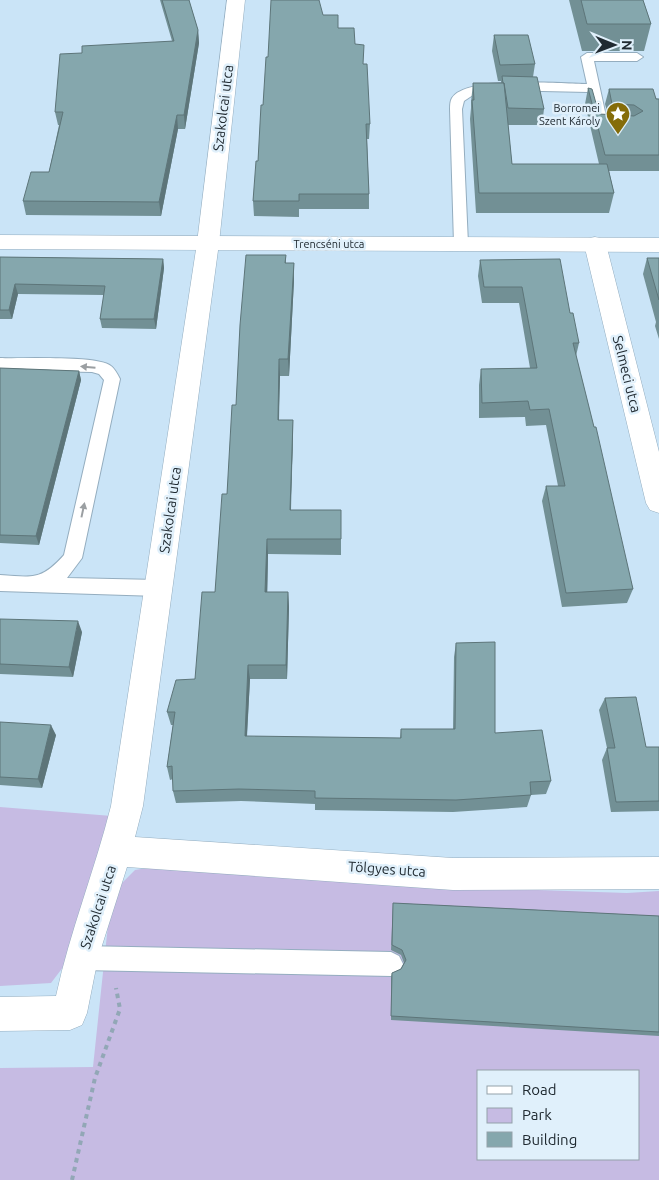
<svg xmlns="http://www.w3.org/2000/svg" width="659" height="1180" viewBox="0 0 659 1180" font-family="Ubuntu,sans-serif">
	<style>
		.green { fill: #c6bbe3; fill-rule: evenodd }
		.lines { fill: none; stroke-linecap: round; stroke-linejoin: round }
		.service-casing { stroke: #94adbf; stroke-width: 2 }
		.minor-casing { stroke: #94adbf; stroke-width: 1 }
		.tertiary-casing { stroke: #94adbf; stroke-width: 1 }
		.path { stroke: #92a7b6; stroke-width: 4; stroke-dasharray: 4.5 4.5; stroke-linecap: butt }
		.service { fill: #fff; fill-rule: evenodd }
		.minor { fill: #fff; fill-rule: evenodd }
		.tertiary { fill: #fff; fill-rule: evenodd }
		.wall { fill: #729095 }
		.shaded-wall { fill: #5d7579 }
		.building { fill: #85a7ad; stroke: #5d7579 }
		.oneway { fill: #9b9fa2 }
		.labels { text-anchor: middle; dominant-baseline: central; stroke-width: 5; stroke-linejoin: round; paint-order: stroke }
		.far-poi-label { font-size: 11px; fill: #202a31; stroke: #e0f0fb; text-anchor: end }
		.far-street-label { font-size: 11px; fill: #202a31; stroke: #e0f0fb }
		.street-label { font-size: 14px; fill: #202a31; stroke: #e0f0fb }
	</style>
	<rect width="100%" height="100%" fill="#cae4f7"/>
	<path class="green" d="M 0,807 L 112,816 L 70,958 L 51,983 L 0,986 Z
		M 153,867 L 481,888 L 627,893 L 659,891 L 659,1180 L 0,1180 L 0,1068 L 93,1067 L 108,925 L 119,886 L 135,870 ZM 478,1071 L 638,1071 L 638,1159 L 478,1159 Z"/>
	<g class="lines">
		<defs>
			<path id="service" d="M 587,53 L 637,53 L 643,57 L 637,61 L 594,61 L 607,121 L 621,122 L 623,125 L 621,128 L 596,128 L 588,92 L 490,90 L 473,95 L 464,101 L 462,109 L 468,244 L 466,247 L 456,247 L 454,244 L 450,109 C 450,106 450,101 452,98 C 467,75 560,84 587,84 L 581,57 Z
				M 0,358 C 21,359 97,355 111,366 C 115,369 118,375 120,379 L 82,558 L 67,578 L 158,580 L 165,583 L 167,588 L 165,593 L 158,596 L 0,591 L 0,575 C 33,577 41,581 64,555 L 104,380 L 99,374 L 92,372 L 0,370 Z
				M 81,946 L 391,952 L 399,956 L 403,964 L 399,972 L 391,976 L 81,970 L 73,966 L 69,958 L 73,950 Z"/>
			<path id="minor" d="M 227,0 L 245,0 L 219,243 L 143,806 L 135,837 L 453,858 L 659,857 L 659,889 L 453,890 L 127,867 L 98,958 L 87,1013 L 82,1025 L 70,1030 L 0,1031 L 0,997 L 56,996 C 70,931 95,870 111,806 L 197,243 Z
				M 595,237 L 603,239 L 606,244 L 659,452 L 659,513 L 650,510 L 646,503 L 584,244 L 587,239 Z"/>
			<path id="tertiary" d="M 0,235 L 659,238 L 659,252 L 0,249 Z"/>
		</defs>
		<use href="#service" class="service-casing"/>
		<use href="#minor" class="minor-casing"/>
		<use href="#tertiary" class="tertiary-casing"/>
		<path class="path" d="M 72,1180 L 95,1078 L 120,1009 L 116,988"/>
		<use href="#service" class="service"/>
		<use href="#minor" class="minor"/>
		<use href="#tertiary" class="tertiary"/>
	</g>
	<path class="wall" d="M 160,0 L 189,0 L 198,30 L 199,43 L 185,129 L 178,129 L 161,216 L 26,215 L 23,201 L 49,172 L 59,125 L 58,125 L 55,112 L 82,53 L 172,41 Z
		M 569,0 L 643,0 L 651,24 L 644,51 L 582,51 Z
		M 323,15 L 338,28 L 355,44 L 363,64 L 370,124 L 369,139 L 367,139 L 369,194 L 369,209 L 299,209 L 299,217 L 254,216 L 253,201 L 258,161 L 263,105 L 268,57 Z
		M 494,35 L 535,64 L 533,77 L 544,109 L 542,125 L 508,125 L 512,164 L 599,164 L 585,104 L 588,88 L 599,114 L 608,115 L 605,104 L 609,89 L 659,99 L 659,171 L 609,171 L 614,193 L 609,213 L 476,213 L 470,119 L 471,108 L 471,102 L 473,83 L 501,83 L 501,81 L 498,81 L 492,51 Z
		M 286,255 L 286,263 L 294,263 L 294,280 L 289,376 L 280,376 L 279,420 L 293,420 L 293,436 L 291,510 L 341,510 L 341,555 L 268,554 L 267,592 L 288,592 L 289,607 L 287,679 L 250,679 L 247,737 L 400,738 L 401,729 L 453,729 L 454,657 L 456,643 L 495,733 L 551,781 L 546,794 L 531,795 L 527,807 L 453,812 L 315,810 L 315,804 L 241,801 L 176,803 L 173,791 L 173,779 L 170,780 L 167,767 L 173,725 L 171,725 L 167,712 L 195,679 L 215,592 L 227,494 L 236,405 Z
		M 0,257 L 163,259 L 164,268 L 156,329 L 102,328 L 100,319 L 104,295 L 18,294 L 12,319 L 0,319 Z
		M 647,258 L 659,258 L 659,339 L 655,326 L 656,322 L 643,274 Z
		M 480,260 L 570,313 L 579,343 L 576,356 L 633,589 L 627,603 L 562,607 L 542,501 L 546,486 L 558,486 L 546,425 L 526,426 L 525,417 L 479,418 L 479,385 L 481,369 L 530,368 L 519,303 L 482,303 L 478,276 Z
		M 0,368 L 79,371 L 81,380 L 39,545 L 0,543 Z
		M 0,619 L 82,632 L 73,677 L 0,674 Z
		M 605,698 L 646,747 L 659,747 L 659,811 L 611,812 L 602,760 L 607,748 L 599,710 Z
		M 0,722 L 56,735 L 42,788 L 0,785 Z
		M 393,903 L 659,916 L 659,1036 L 391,1020 L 391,978 L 392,973 L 401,969 L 404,963 L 401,955 L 391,950 Z"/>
	<path class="shaded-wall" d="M 198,30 L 199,43 L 185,129 L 184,115 Z
		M 177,115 L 178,129 L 161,216 L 159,202 Z
		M 163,259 L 164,268 L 156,329 L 154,319 Z
		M 294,263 L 294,280 L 289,376 L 288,359 Z
		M 15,284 L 18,294 L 12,319 L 9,310 Z
		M 279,359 L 280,376 L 278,436 L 278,420 Z
		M 79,371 L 81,380 L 39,545 L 36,536 Z
		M 293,420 L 293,436 L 290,525 L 290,510 Z
		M 267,539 L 268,554 L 267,607 L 265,592 Z
		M 288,592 L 289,607 L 287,679 L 286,665 Z
		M 78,621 L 82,632 L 73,677 L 69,667 Z
		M 248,665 L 250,679 L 246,750 L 245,736 Z
		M 51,725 L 56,735 L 42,788 L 38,779 Z"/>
	<path class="building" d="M 162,0 L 189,0 L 198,30 L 184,115 L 177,115 L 159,202 L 23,201 L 31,172 L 49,172 L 63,112 L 55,112 L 60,54 L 82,53 L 82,46 L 174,41 Z
		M 271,0 L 319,0 L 323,15 L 338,15 L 338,28 L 354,28 L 355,44 L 364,45 L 363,64 L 367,64 L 370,124 L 366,124 L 369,194 L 299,194 L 299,201 L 253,201 L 256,161 L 258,161 L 261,105 L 263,105 L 266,57 L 268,57 Z
		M 581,0 L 643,0 L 651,24 L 587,24 Z
		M 494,35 L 528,35 L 535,64 L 500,65 Z
		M 502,76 L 537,77 L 544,109 L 508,108 L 504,83 L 503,83 Z
		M 473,83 L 504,83 L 512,164 L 607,164 L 614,193 L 479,193 L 472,100 L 474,100 Z
		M 588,88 L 592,89 L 599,114 L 634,116 L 643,111 L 634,105 L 612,104 L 609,89 L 653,89 L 656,99 L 659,99 L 659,155 L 605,155 Z
		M 246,255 L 286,255 L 285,263 L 294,263 L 288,359 L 279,359 L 278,420 L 293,420 L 290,510 L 341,510 L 341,539 L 267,539 L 265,592 L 288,592 L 286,665 L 248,665 L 245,736 L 401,738 L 401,729 L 455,729 L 456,643 L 495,642 L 495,733 L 542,730 L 551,781 L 530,782 L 531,795 L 456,800 L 315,798 L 315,791 L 239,789 L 173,791 L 172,766 L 167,767 L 175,712 L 167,712 L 176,680 L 195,679 L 202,592 L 215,592 L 222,494 L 227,494 L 232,405 L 236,405 L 240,325 Z
		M 0,257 L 163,259 L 154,319 L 100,319 L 105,286 L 15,284 L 9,310 L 0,310 Z
		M 647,258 L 659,258 L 659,300 Z
		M 560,259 L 570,313 L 573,313 L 579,343 L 573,343 L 594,427 L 596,427 L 633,589 L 566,593 L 546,486 L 565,486 L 549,409 L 530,410 L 528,401 L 482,403 L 481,369 L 537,368 L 522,287 L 484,287 L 480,260 Z
		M 0,368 L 79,371 L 36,536 L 0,535 Z
		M 0,619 L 78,621 L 69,667 L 0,664 Z
		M 636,697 L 646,747 L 659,747 L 659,801 L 616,802 L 607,748 L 615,748 L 605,698 Z
		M 0,722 L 51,725 L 38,779 L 0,777 Z
		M 393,903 L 659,916 L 659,1032 L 391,1016 L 392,973 L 401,969 L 406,960 L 402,950 L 392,945 Z"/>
	<defs><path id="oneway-solid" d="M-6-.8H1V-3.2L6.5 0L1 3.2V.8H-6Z" transform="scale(1.25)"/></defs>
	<g class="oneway">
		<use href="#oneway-solid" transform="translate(88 367) rotate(-175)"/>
		<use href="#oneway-solid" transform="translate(83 510) rotate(-78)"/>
	</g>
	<defs>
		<symbol id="sight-pin" viewBox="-11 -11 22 30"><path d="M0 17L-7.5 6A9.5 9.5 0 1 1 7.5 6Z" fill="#856c09" stroke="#e0f0fb"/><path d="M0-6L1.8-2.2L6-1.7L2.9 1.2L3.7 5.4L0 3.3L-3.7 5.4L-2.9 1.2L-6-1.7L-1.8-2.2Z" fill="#fff"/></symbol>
	</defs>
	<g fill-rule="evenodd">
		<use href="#sight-pin" x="604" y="100" width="28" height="38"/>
	</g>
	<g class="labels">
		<g class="far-poi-label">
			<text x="600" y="108">Borromei<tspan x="600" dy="13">Szent Károly</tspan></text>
		</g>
		<g class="far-street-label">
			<text x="329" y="244">Trencséni utca</text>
		</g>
		<g class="street-label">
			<text transform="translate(223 108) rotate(-83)">Szakolcai utca</text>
			<text transform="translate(627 374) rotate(76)">Selmeci utca</text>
			<text transform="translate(170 510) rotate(-82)">Szakolcai utca</text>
			<text transform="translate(387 869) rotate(4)">Tölgyes utca</text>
			<text transform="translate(98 907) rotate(-72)">Szakolcai utca</text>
		</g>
	</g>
	<rect x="477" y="1070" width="162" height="90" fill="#e0f0fb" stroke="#93a1aa"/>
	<rect x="487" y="1086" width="25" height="8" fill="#ffffff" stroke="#93a1aa"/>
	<text x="522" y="1095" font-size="15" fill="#202a31">Road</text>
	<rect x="487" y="1108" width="25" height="15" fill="#c6bbe3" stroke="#93a1aa"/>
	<text x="522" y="1120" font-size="15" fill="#202a31">Park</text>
	<rect x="487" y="1132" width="25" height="15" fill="#85a7ad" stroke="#93a1aa"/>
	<text x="522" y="1145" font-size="15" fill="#202a31">Building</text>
	<g transform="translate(614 45) rotate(91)" stroke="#e0f0fb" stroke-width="4" paint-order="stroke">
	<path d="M0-4L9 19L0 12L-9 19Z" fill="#202a31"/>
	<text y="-8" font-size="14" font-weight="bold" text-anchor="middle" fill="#202a31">N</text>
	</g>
</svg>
